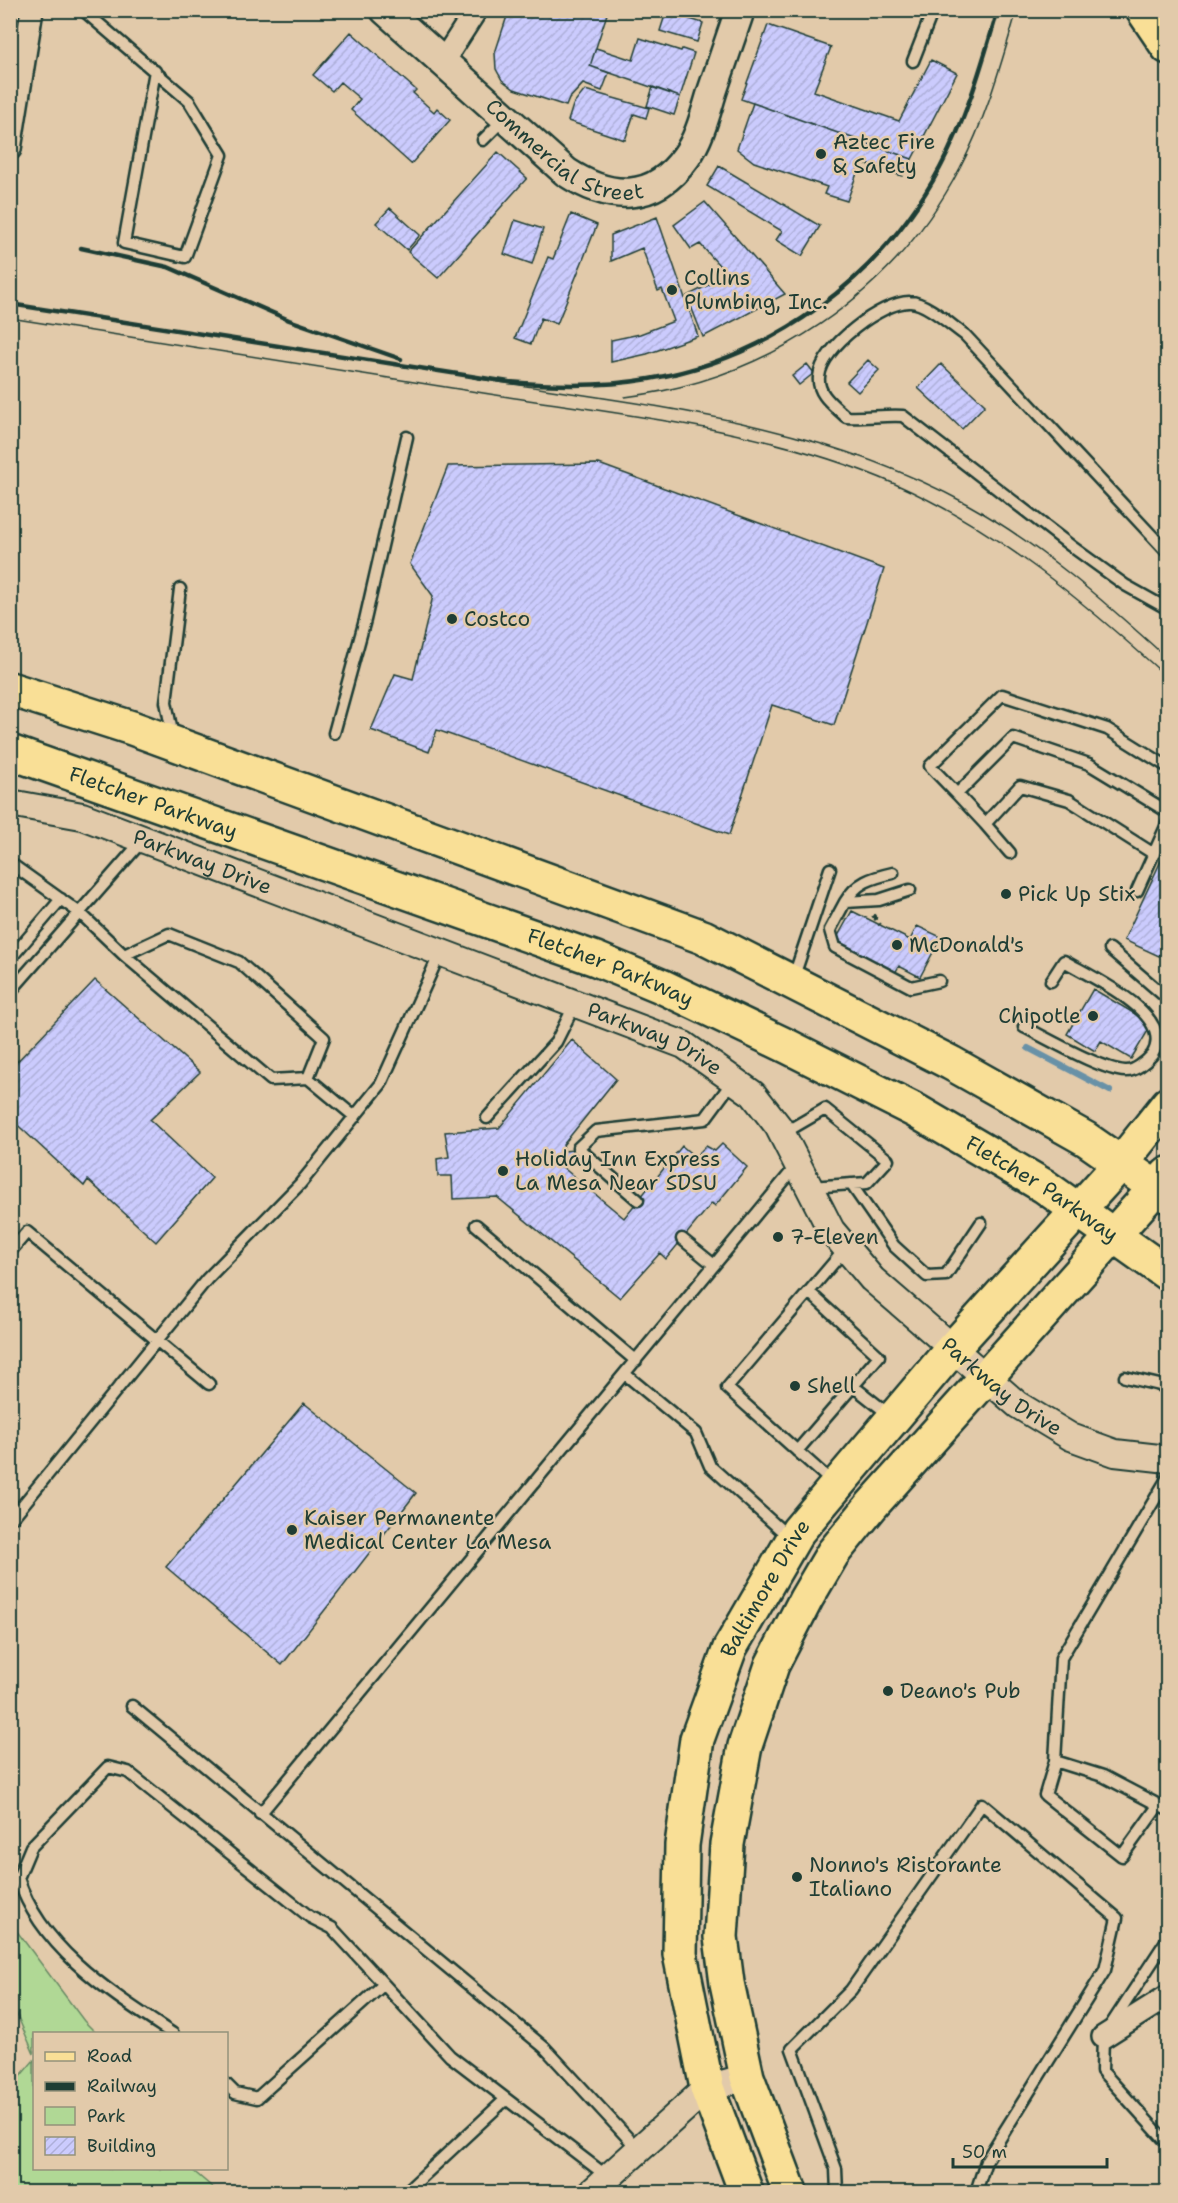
<svg xmlns="http://www.w3.org/2000/svg" width="1178" height="2203" viewBox="0 0 1178 2203" font-family="'Shantell Sans',sans-serif">
	<style>
		.green { fill: #b0d895; stroke: #688a64; stroke-width: 1.5 }
		.lines { fill: none; stroke-linecap: round; stroke-linejoin: round }
		.stream { stroke: #6891a7; stroke-width: 6 }
		.building { fill: url(#building-hatch); stroke: #1f3d34; stroke-width: 1.5 }
		.service-casing { stroke: #1f3d34; stroke-width: 15 }
		.minor-casing { stroke: #1f3d34; stroke-width: 26 }
		.tertiary-casing { stroke: #1f3d34; stroke-width: 30 }
		.secondary-casing { stroke: #1f3d34; stroke-width: 33 }
		.primary-casing { stroke: #1f3d34; stroke-width: 38 }
		.motorway-casing { stroke: #1f3d34; stroke-width: 38 }
		.path { stroke: #1f3d34; stroke-width: 4; stroke-dasharray: 6 4.5; stroke-linecap: butt }
		.service { stroke: #e2caaa; stroke-width: 10 }
		.minor { stroke: #e2caaa; stroke-width: 21 }
		.tertiary { stroke: #e2caaa; stroke-width: 26 }
		.secondary { stroke: #e2caaa; stroke-width: 28 }
		.primary { stroke: #f9df96; stroke-width: 33 }
		.motorway { stroke: #f9df96; stroke-width: 33 }
		.tram { stroke: #1f3d34; stroke-width: 1.5 }
		.rail { stroke: #1f3d34; stroke-width: 4.5 }
		.poi-dot { fill: #1f3d34; stroke: #e2caaa; stroke-width: 2 }
		.labels { text-anchor: middle; dominant-baseline: central; stroke-width: 5; stroke-linejoin: round; paint-order: stroke }
		.street-label { font-size: 21px; fill: #1f3d34; stroke: #e2caaa }
		.poi-label { font-size: 21px; fill: #1f3d34; stroke: #e2caaa; text-anchor: start }
	</style>
	<defs>
		<pattern id="building-hatch" width="6" height="6" patternUnits="userSpaceOnUse" patternTransform="scale(1.5)"><rect width="6" height="6" fill="#cbcbfd"/><path d="M-1 1l2-2M0 6l6-6M5 7l2-2" fill="none" stroke="#aeafd9"/></pattern>
	</defs>
	<rect width="100%" height="100%" fill="#e2caaa"/>
	<filter id="ink" filterUnits="userSpaceOnUse"><feTurbulence type="fractalNoise" baseFrequency=".0167" numOctaves="2"/><feDisplacementMap in="SourceGraphic" scale="12" xChannelSelector="R" yChannelSelector="G"/><feConvolveMatrix kernelMatrix="1 2 1 2 8 2 1 2 1" color-interpolation-filters="sRGB"/></filter>
	<g filter="url(#ink)">
		<path class="green" d="M 10,1922 L 84,2021 L 96,2033 L 34,2034 L 34,2054 L 11,2001 Z
			M 34,2060 L 34,2168 L 191,2169 L 218,2192 L 11,2192 L 11,2087 Z"/>
		<g class="lines">
			<path class="stream" d="M 1028,1048 L 1110,1091"/>
		</g>
		<path class="building" d="M 509,10 L 597,10 L 607,14 L 590,66 L 609,73 L 602,91 L 583,84 L 569,99 L 566,106 L 514,89 L 502,80 L 496,69 L 495,53 Z
			M 666,12 L 703,23 L 697,42 L 660,31 Z
			M 768,25 L 831,47 L 814,91 L 899,121 L 931,60 L 957,73 L 912,159 L 741,99 Z
			M 351,32 L 416,90 L 413,93 L 434,112 L 437,108 L 450,120 L 411,164 L 351,110 L 360,99 L 340,82 L 332,91 L 313,75 Z
			M 640,38 L 681,51 L 682,49 L 694,53 L 680,97 L 590,66 L 596,48 L 633,60 Z
			M 653,87 L 680,97 L 674,115 L 647,106 Z
			M 585,90 L 649,108 L 646,118 L 634,114 L 625,140 L 568,121 L 573,105 Z
			M 753,103 L 912,159 L 902,176 L 861,162 L 847,201 L 824,194 L 827,187 L 754,162 L 737,149 Z
			M 498,152 L 527,178 L 438,278 L 408,252 Z
			M 719,166 L 820,226 L 802,256 L 776,240 L 782,231 L 707,186 Z
			M 705,202 L 785,294 L 703,337 L 687,296 L 728,275 L 700,244 L 691,249 L 674,225 Z
			M 390,208 L 420,235 L 407,250 L 376,223 Z
			M 571,214 L 597,225 L 557,324 L 541,318 L 531,344 L 515,338 L 548,257 L 553,259 Z
			M 657,217 L 698,336 L 647,354 L 611,362 L 611,340 L 640,334 L 674,321 L 662,289 L 658,291 L 642,248 L 611,261 L 611,235 Z
			M 515,220 L 543,229 L 532,264 L 504,254 Z
			M 868,360 L 879,370 L 858,392 L 847,382 Z
			M 807,364 L 814,373 L 799,385 L 792,376 Z
			M 941,364 L 985,405 L 962,429 L 918,388 Z
			M 599,464 L 884,569 L 834,725 L 772,705 L 729,835 L 437,730 L 429,752 L 371,730 L 395,674 L 413,679 L 433,596 L 410,564 L 448,466 Z
			M 1168,846 L 1168,938 L 1159,956 L 1124,940 Z
			M 852,911 L 910,940 L 917,926 L 941,937 L 920,977 L 899,966 L 895,973 L 841,943 L 838,936 Z
			M 95,980 L 200,1072 L 150,1120 L 212,1178 L 156,1242 L 88,1180 L 84,1186 L 10,1118 L 10,1069 Z
			M 1093,989 L 1152,1024 L 1131,1059 L 1101,1041 L 1095,1051 L 1067,1034 Z
			M 572,1040 L 616,1079 L 563,1145 L 564,1151 L 574,1150 L 575,1163 L 561,1166 L 624,1218 L 682,1146 L 695,1157 L 706,1146 L 715,1151 L 722,1144 L 747,1167 L 715,1206 L 712,1203 L 666,1259 L 660,1253 L 620,1298 L 497,1197 L 453,1199 L 452,1176 L 438,1176 L 437,1159 L 449,1157 L 445,1132 L 499,1128 Z
			M 304,1403 L 416,1493 L 282,1665 L 166,1567 Z"/>
		<g class="lines">
			<defs>
				<path id="service" d="M 83,10 L 189,101 L 222,155 L 185,257 L 124,243 L 155,71
					M 913,61 L 933,10
					M 483,140 L 504,119
					M 1168,553 L 965,335 C 952,326 926,302 910,302 C 883,301 821,347 819,377 C 817,395 835,406 846,417 C 866,418 883,415 903,416 L 1071,546 L 1125,585 L 1168,609
					M 334,733 L 365,620 L 407,437
					M 173,737 L 166,702 L 180,589
					M 957,794 L 930,766 L 1002,695 L 1107,729 L 1168,767
					M 985,824 L 957,794 L 1013,738 L 1089,764 L 1168,812
					M 1010,853 L 985,824 L 1020,786 L 1069,800 L 1154,854
					M 10,863 L 80,913 L 124,955 L 271,1080 L 308,1078 L 355,1117
					M 910,890 L 879,900 L 845,902 L 830,930 L 835,947 L 911,987 L 939,981
					M 1137,891 L 1168,822
					M 845,902 C 857,882 871,878 893,873
					M 1110,949 L 1168,999
					M 124,955 L 169,934 L 239,962 L 324,1038 L 308,1078
					M 10,959 L 61,899
					M 793,979 L 830,869
					M 10,992 L 142,841
					M 1024,1027 C 1047,1038 1101,1070 1125,1071 C 1134,1072 1146,1062 1152,1055 C 1178,1015 1091,977 1064,961 L 1051,981
					M 487,1118 L 556,1042 L 575,1004
					M 782,1134 L 825,1109 L 888,1160 L 867,1183 L 810,1187
					M 851,1184 L 894,1246 L 927,1276 L 946,1275 L 981,1223
					M 638,1200 L 578,1148 L 596,1131 L 705,1119 L 733,1081
					M 476,1225 L 636,1361
					M 682,1239 L 714,1265
					M 10,1252 L 27,1232 L 209,1384
					M 625,1374 L 696,1433 L 710,1466 L 790,1538
					M 1125,1377 L 1168,1387
					M 853,1386 L 891,1416
					M 797,1451 L 879,1356 L 809,1292
					M 833,1483 L 727,1388 L 846,1248
					M 10,1514 L 13,1517 L 207,1279 L 300,1184 L 381,1084 L 440,953
					M 132,1706 L 545,2048 L 638,2149
					M 1055,1761 L 1061,1658 L 1168,1477
					M 1158,1806 L 1122,1856 L 1045,1795 L 1055,1761 L 1103,1776 L 1168,1810
					M 260,1814 L 797,1165
					M 1168,1938 L 1103,2037 L 1102,2071 L 1168,2144
					M 173,2034 C 113,1994 41,1950 18,1878 L 31,1847 L 108,1767 L 128,1772 L 310,1917 L 332,1928 L 450,2056 L 608,2177
					M 226,2084 L 235,2093 L 257,2098 L 383,1985
					M 406,2192 L 506,2099
					M 837,2192 L 836,2169 L 792,2049 L 851,1990 L 982,1804 L 1117,1918 L 1105,1970 L 986,2161 L 976,2192"/>
				<path id="minor" d="M 442,63 L 476,10
					M 10,149 L 32,10
					M 1103,2037 L 1168,1996"/>
				<g id="tertiary">
					<path id="s1" d="M 10,803 L 82,816 L 684,1045 L 753,1094 L 778,1126 L 831,1230 L 872,1279 L 1018,1405 L 1071,1437 L 1115,1453 L 1168,1459"/>
					<path d="M 592,2192 L 707,2088 L 747,2077"/>
				</g>
				<g id="secondary">
					<path id="s2" d="M 385,10 L 566,172 C 609,200 653,204 686,157 C 700,138 706,111 713,89 C 722,63 731,37 740,10"/>
				</g>
				<g id="primary">
					<path d="M 10,689 L 132,728 L 703,937 L 951,1063 L 1086,1139 L 1168,1196"/>
					<path id="s3" d="M 10,752 L 596,959 L 661,986 L 789,1047 L 916,1111 L 1044,1186 L 1168,1274"/>
					<path id="s4" d="M 746,2192 L 707,2088 L 680,1954 L 682,1845 L 697,1739 L 730,1648 L 798,1531 L 953,1348 L 1121,1163 L 1168,1104"/>
					<path d="M 790,2192 L 747,2077 L 727,1983 L 721,1937 L 727,1844 L 745,1746 L 772,1665 L 806,1599 L 833,1553 L 872,1505 L 1168,1174"/>
				</g>
				<path id="motorway" d="M 1143,10 L 1168,47"/>
			</defs>
			<use href="#service" class="service-casing"/>
			<use href="#minor" class="minor-casing"/>
			<use href="#tertiary" class="tertiary-casing"/>
			<use href="#secondary" class="secondary-casing"/>
			<use href="#primary" class="primary-casing"/>
			<use href="#motorway" class="motorway-casing"/>
			<path class="path" d="M 873,915 L 880,925"/>
			<use href="#service" class="service"/>
			<use href="#minor" class="minor"/>
			<use href="#tertiary" class="tertiary"/>
			<use href="#secondary" class="secondary"/>
			<use href="#primary" class="primary"/>
			<use href="#motorway" class="motorway"/>
			<path class="tram" d="M 10,318 C 172,344 334,370 496,395 C 629,416 770,429 895,484 C 999,530 1084,602 1168,678
				M 473,378 C 642,405 814,420 967,504 C 1041,545 1105,602 1168,659
				M 625,397 C 766,380 893,296 960,168 C 986,119 1001,64 1017,10"/>
			<path class="rail" d="M 81,248 L 168,267 L 289,320 L 401,359
				M 10,304 L 509,382 C 556,386 603,387 649,379 C 773,358 881,278 940,168 C 967,118 982,64 998,10"/>
		</g>
	</g>
	<g class="poi-dot">
		<circle cx="821" cy="154" r="6"/>
		<circle cx="672" cy="290" r="6"/>
		<circle cx="452" cy="619" r="6"/>
		<circle cx="1006" cy="894" r="6"/>
		<circle cx="897" cy="945" r="6"/>
		<circle cx="1093" cy="1016" r="6"/>
		<circle cx="503" cy="1171" r="6"/>
		<circle cx="778" cy="1237" r="6"/>
		<circle cx="795" cy="1386" r="6"/>
		<circle cx="292" cy="1530" r="6"/>
		<circle cx="888" cy="1691" r="6"/>
		<circle cx="797" cy="1877" r="6"/>
	</g>
	<g class="labels">
		<g class="street-label">
			<text stroke="none"><textPath href="#s2" startOffset="232">Commercial Street</textPath></text>
			<text stroke="none"><textPath href="#s3" startOffset="152">Fletcher Parkway</textPath></text>
			<text stroke="none"><textPath href="#s1" startOffset="202">Parkway Drive</textPath></text>
			<text stroke="none"><textPath href="#s3" startOffset="638">Fletcher Parkway</textPath></text>
			<text stroke="none"><textPath href="#s1" startOffset="688">Parkway Drive</textPath></text>
			<text stroke="none"><textPath href="#s3" startOffset="1124">Fletcher Parkway</textPath></text>
			<text stroke="none"><textPath href="#s1" startOffset="1192">Parkway Drive</textPath></text>
			<text stroke="none"><textPath href="#s4" startOffset="630">Baltimore Drive</textPath></text>
		</g>
		<g class="poi-label">
			<text x="833" y="142">Aztec Fire<tspan x="833" dy="24">&amp; Safety</tspan></text>
			<text x="684" y="278">Collins<tspan x="684" dy="24">Plumbing, Inc.</tspan></text>
			<text x="464" y="619">Costco</text>
			<text x="1018" y="894">Pick Up Stix</text>
			<text x="909" y="945">McDonald's</text>
			<text x="1081" y="1016" text-anchor="end">Chipotle</text>
			<text x="515" y="1159">Holiday Inn Express<tspan x="515" dy="24">La Mesa Near SDSU</tspan></text>
			<text x="790" y="1237">7-Eleven</text>
			<text x="807" y="1386">Shell</text>
			<text x="304" y="1518">Kaiser Permanente<tspan x="304" dy="24">Medical Center La Mesa</tspan></text>
			<text x="900" y="1691">Deano's Pub</text>
			<text x="809" y="1865">Nonno's Ristorante<tspan x="809" dy="24">Italiano</tspan></text>
		</g>
	</g>
	<rect width="1178" height="2203" fill="none" stroke="#e2caaa" stroke-width="36"/>
	<rect x="18" y="18" width="1142" height="2167" fill="none" stroke="#1f3d34" stroke-width="2" filter="url(#ink)"/>
	<rect x="33" y="2032" width="195" height="138" fill="#e2caaa" stroke="#94927b" stroke-width="1.5"/>
	<rect x="45" y="2052" width="30" height="9" fill="#f9df96" stroke="#94927b" stroke-width="1.5"/>
	<text x="87" y="2062" font-size="18" fill="#1f3d34">Road</text>
	<rect x="45" y="2082" width="30" height="9" fill="#1f3d34" stroke="#94927b" stroke-width="1.5"/>
	<text x="87" y="2092" font-size="18" fill="#1f3d34">Railway</text>
	<rect x="45" y="2107" width="30" height="18" fill="#b0d895" stroke="#94927b" stroke-width="1.5"/>
	<text x="87" y="2122" font-size="18" fill="#1f3d34">Park</text>
	<rect x="45" y="2137" width="30" height="18" fill="url(#building-hatch)" stroke="#94927b" stroke-width="1.5"/>
	<text x="87" y="2152" font-size="18" fill="#1f3d34">Building</text>
	<path d="M953 2158v9h154v-9" fill="none" stroke="#1f3d34" stroke-width="3"/>
	<text x="962" y="2158" font-size="18" fill="#1f3d34" stroke="#e2caaa" stroke-width="4.5" paint-order="stroke">50 m</text>
</svg>
